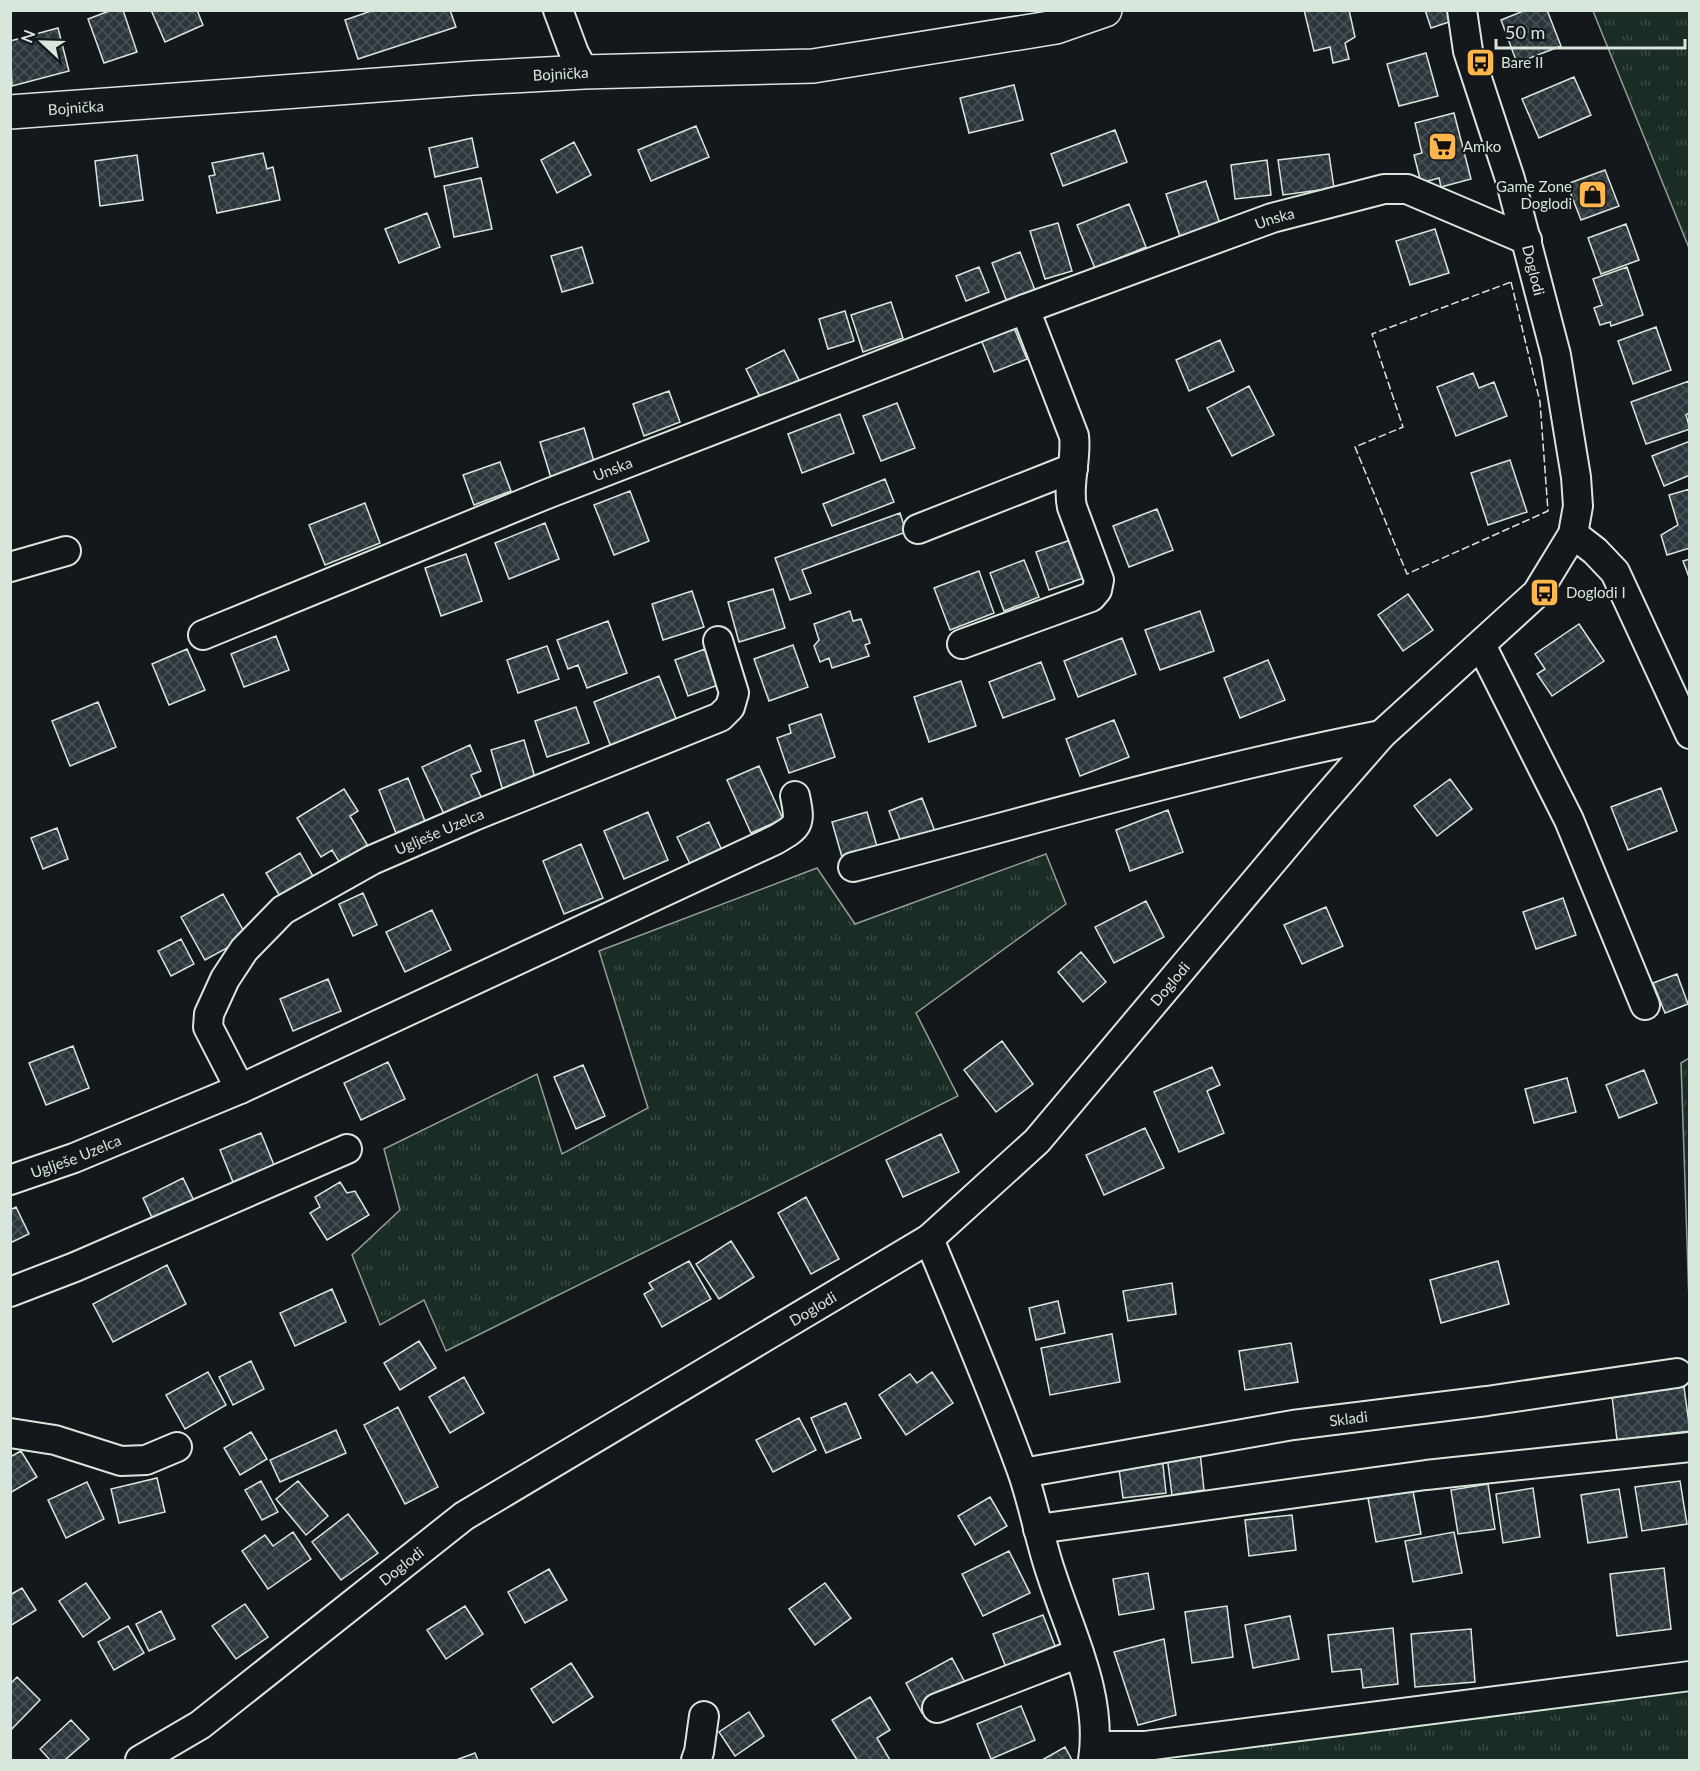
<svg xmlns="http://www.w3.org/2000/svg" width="1700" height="1771" viewBox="0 0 1700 1771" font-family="Lato,sans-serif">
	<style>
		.grass { fill: url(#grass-tufts); stroke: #939e99; stroke-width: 1.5 }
		.building { fill: url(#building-cross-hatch); stroke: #d8e6dc; stroke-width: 1.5 }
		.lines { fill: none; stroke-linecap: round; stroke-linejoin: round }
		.minor-casing { stroke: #d8e6dc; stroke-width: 32 }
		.major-casing { stroke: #d8e6dc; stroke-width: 36 }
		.minor { stroke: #14181c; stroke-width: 28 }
		.major { stroke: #14181c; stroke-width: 33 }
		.fence { stroke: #d8e6dc; stroke-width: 1.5; stroke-dasharray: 8 3; stroke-linecap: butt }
		.labels { text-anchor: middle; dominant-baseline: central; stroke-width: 4.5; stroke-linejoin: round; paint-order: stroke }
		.poi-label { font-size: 15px; fill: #d8e6dc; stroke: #14181c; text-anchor: start }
		.street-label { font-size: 15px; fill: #d8e6dc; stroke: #14181c }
	</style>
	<defs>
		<pattern id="grass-tufts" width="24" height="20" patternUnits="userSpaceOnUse" patternTransform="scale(1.5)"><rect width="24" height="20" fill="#1a2d24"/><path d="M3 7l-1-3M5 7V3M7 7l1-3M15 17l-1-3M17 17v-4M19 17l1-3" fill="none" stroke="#3b4b43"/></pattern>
		<pattern id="building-cross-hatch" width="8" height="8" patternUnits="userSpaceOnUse" patternTransform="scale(1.5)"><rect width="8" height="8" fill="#2c363c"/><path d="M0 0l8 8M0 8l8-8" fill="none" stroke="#4a5358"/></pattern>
	</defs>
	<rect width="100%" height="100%" fill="#14181c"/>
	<path class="grass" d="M 1593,11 L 1689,11 L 1689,248 Z
		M 1046,854 L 1066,904 L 916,1013 L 958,1096 L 446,1351 L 424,1300 L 380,1325 L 352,1255 L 400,1210 L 384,1149 L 537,1074 L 562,1154 L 648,1108 L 599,951 L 817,868 L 855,924 Z
		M 1689,1058 L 1689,1301 L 1681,1063 Z
		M 1689,1686 L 1689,1760 L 1122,1760 Z"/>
	<path class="building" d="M 112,10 L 123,10 L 137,52 L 104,63 L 88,19 Z
		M 151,10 L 197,10 L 203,25 L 165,42 Z
		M 374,10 L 450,10 L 456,27 L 358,59 L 345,20 Z
		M 1304,10 L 1349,10 L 1355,37 L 1345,43 L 1349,59 L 1333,63 L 1330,47 L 1314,51 Z
		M 1425,10 L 1449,10 L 1452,21 L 1431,28 Z
		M 1526,10 L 1547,10 L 1561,46 L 1517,63 L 1501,20 Z
		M 58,28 L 69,71 L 12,86 L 10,41 Z
		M 1426,53 L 1438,96 L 1399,106 L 1387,64 Z
		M 1574,77 L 1591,115 L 1539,138 L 1522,99 Z
		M 1014,85 L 1023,120 L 969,133 L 960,98 Z
		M 1454,113 L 1471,179 L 1441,187 L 1439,178 L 1421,183 L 1414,155 L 1422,153 L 1415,123 Z
		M 696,126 L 709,157 L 651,181 L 638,150 Z
		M 1115,130 L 1127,162 L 1063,186 L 1051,154 Z
		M 472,138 L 478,167 L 435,177 L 429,148 Z
		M 574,142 L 591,175 L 557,193 L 541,160 Z
		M 263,153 L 267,169 L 273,167 L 280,200 L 217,213 L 209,176 L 215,175 L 212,163 Z
		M 1329,154 L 1334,188 L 1283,195 L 1278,160 Z
		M 137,155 L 143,200 L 100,206 L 95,161 Z
		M 1267,160 L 1271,195 L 1235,199 L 1231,165 Z
		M 1605,170 L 1619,206 L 1581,220 L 1567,184 Z
		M 481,178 L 492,229 L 454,237 L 444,186 Z
		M 1206,181 L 1222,230 L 1182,243 L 1166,194 Z
		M 1129,204 L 1146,247 L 1095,268 L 1077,225 Z
		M 427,213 L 440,247 L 399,263 L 385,229 Z
		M 1058,223 L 1072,271 L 1045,279 L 1030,231 Z
		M 1626,224 L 1639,260 L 1601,274 L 1588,238 Z
		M 1435,229 L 1449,273 L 1410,285 L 1396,241 Z
		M 582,247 L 593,283 L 562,292 L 551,256 Z
		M 1020,252 L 1035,290 L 1007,302 L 992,263 Z
		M 979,267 L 989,292 L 966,301 L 956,276 Z
		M 1627,267 L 1643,315 L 1611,326 L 1610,322 L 1600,325 L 1594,308 L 1602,305 L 1593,279 Z
		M 891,302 L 903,338 L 863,352 L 851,315 Z
		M 845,311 L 854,341 L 828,349 L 819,319 Z
		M 1012,323 L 1027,359 L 994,372 L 980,337 Z
		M 1656,327 L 1671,370 L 1633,384 L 1618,341 Z
		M 1220,340 L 1234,371 L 1189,391 L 1176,360 Z
		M 784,350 L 802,386 L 764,405 L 746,369 Z
		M 1473,373 L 1479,388 L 1494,382 L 1507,416 L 1456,436 L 1437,387 Z
		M 1689,381 L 1690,413 L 1686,415 L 1690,429 L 1646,444 L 1631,402 Z
		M 1249,386 L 1274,435 L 1232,456 L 1207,408 Z
		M 669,391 L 680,422 L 644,436 L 633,404 Z
		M 897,403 L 915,448 L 881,461 L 863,416 Z
		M 840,414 L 854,453 L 802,473 L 788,434 Z
		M 584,428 L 595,465 L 551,478 L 540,442 Z
		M 1690,441 L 1690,475 L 1664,486 L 1652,456 Z
		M 1510,460 L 1527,512 L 1488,525 L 1471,473 Z
		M 500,462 L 511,491 L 474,505 L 463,475 Z
		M 885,479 L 894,502 L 832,526 L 823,504 Z
		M 1690,489 L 1690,548 L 1667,555 L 1661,535 L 1678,525 L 1669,495 Z
		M 630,491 L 649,541 L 614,555 L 594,505 Z
		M 365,503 L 380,543 L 325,565 L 309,525 Z
		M 1157,509 L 1173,550 L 1129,567 L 1113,526 Z
		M 900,513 L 906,532 L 802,570 L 811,593 L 790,600 L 775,558 Z
		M 545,523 L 559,559 L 509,579 L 495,543 Z
		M 1076,538 L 1089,576 L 1049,590 L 1036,552 Z
		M 466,554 L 482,601 L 441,616 L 425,568 Z
		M 1690,559 L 1690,580 L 1683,561 Z
		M 1024,560 L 1039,597 L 1004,611 L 990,573 Z
		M 979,571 L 994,613 L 950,630 L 934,588 Z
		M 773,589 L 785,628 L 739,642 L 728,602 Z
		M 692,591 L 704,627 L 663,640 L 652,604 Z
		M 1408,594 L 1433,630 L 1403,651 L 1378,615 Z
		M 850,611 L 853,621 L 861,619 L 870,643 L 865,645 L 869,656 L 832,668 L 829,658 L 820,662 L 814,646 L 819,640 L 814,624 Z
		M 1200,611 L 1214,651 L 1160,670 L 1145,630 Z
		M 608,621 L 627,673 L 587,688 L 578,665 L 568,669 L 557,640 Z
		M 1579,624 L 1604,661 L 1552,696 L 1537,674 L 1545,669 L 1535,654 Z
		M 276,636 L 289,670 L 244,687 L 231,654 Z
		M 1122,638 L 1136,674 L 1078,697 L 1064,661 Z
		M 793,645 L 808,687 L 769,701 L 754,659 Z
		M 547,646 L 559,679 L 518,693 L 507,660 Z
		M 187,649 L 205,690 L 169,705 L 152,664 Z
		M 705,649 L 718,685 L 688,696 L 675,660 Z
		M 1268,660 L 1285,700 L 1240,718 L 1224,678 Z
		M 1041,662 L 1055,699 L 1003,718 L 989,682 Z
		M 659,676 L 677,721 L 611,747 L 594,702 Z
		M 961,681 L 976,726 L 929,742 L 914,697 Z
		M 98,702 L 116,747 L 70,766 L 52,721 Z
		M 576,707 L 589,743 L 547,757 L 535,721 Z
		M 821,714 L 835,757 L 789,773 L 777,738 L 791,733 L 789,725 Z
		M 1114,720 L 1129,757 L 1080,776 L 1066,739 Z
		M 524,740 L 536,781 L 503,791 L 491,750 Z
		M 470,745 L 481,771 L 471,775 L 481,797 L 444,814 L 422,767 Z
		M 759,766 L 783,819 L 751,833 L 727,780 Z
		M 408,778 L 425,821 L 396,833 L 379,790 Z
		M 1450,779 L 1472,809 L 1437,836 L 1414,806 Z
		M 1661,788 L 1677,831 L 1628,850 L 1611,807 Z
		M 344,789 L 358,811 L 350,816 L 368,846 L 340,863 L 332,850 L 321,857 L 297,818 Z
		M 922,798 L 936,834 L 903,847 L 889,811 Z
		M 1168,810 L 1183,852 L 1130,871 L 1116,830 Z
		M 648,812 L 668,860 L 624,879 L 604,831 Z
		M 867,812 L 879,853 L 844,864 L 832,822 Z
		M 709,822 L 724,855 L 693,870 L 677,837 Z
		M 57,828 L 68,859 L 43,869 L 31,838 Z
		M 581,844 L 603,898 L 564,914 L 543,861 Z
		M 300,853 L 314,878 L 281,898 L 266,873 Z
		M 363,893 L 377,925 L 353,936 L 339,904 Z
		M 223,894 L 247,937 L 205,960 L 181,917 Z
		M 1563,898 L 1576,935 L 1536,949 L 1523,912 Z
		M 1146,901 L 1164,937 L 1114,963 L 1095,927 Z
		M 1326,907 L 1343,946 L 1302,964 L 1284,925 Z
		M 432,910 L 451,950 L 405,972 L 386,932 Z
		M 181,939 L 194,964 L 171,976 L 158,951 Z
		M 1081,952 L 1106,982 L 1083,1002 L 1058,972 Z
		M 1677,974 L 1688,1004 L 1665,1013 L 1653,983 Z
		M 328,979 L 341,1011 L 293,1031 L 280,999 Z
		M 1002,1041 L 1033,1084 L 996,1112 L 964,1070 Z
		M 73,1046 L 89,1088 L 46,1105 L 29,1063 Z
		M 388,1062 L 405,1099 L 361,1120 L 344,1083 Z
		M 583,1065 L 605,1116 L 576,1129 L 554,1077 Z
		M 1212,1067 L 1220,1085 L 1207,1091 L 1224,1133 L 1179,1152 L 1154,1092 Z
		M 1644,1070 L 1657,1103 L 1619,1118 L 1606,1085 Z
		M 1567,1078 L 1576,1112 L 1534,1123 L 1525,1089 Z
		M 1145,1128 L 1164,1168 L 1104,1195 L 1086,1155 Z
		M 261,1133 L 274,1165 L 233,1182 L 220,1150 Z
		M 941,1134 L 959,1172 L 903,1197 L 886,1160 Z
		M 183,1178 L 196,1205 L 155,1224 L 143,1198 Z
		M 340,1182 L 347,1193 L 355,1191 L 369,1215 L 327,1240 L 310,1213 L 320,1207 L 315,1197 Z
		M 806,1197 L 839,1259 L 811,1274 L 778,1213 Z
		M 16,1207 L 29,1234 L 10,1243 L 10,1210 Z
		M 731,1241 L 754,1277 L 719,1299 L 696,1264 Z
		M 689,1261 L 711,1299 L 662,1327 L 644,1294 L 653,1289 L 649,1283 Z
		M 1498,1261 L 1509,1304 L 1441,1323 L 1430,1280 Z
		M 167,1265 L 186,1304 L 113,1342 L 93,1304 Z
		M 1172,1283 L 1176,1314 L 1128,1321 L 1123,1291 Z
		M 332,1289 L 346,1322 L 295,1346 L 280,1313 Z
		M 1058,1301 L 1065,1333 L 1036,1340 L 1029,1308 Z
		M 1112,1334 L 1120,1382 L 1050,1395 L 1041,1348 Z
		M 419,1341 L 436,1368 L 400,1390 L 384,1363 Z
		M 1291,1343 L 1298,1382 L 1245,1390 L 1239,1351 Z
		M 251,1361 L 264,1389 L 233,1405 L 219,1377 Z
		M 208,1372 L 226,1405 L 185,1429 L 166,1395 Z
		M 932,1372 L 953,1403 L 906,1435 L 879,1395 L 910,1374 L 917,1383 Z
		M 464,1377 L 484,1413 L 450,1433 L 429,1397 Z
		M 1684,1387 L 1690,1431 L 1617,1440 L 1612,1396 Z
		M 846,1403 L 861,1438 L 826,1453 L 811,1418 Z
		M 398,1407 L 438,1487 L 405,1504 L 364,1425 Z
		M 799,1418 L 816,1450 L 773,1472 L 756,1440 Z
		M 336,1430 L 346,1453 L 280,1482 L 270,1460 Z
		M 251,1432 L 267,1459 L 240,1475 L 224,1448 Z
		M 21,1451 L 37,1477 L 10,1493 L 10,1457 Z
		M 1200,1452 L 1204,1490 L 1172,1495 L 1167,1456 Z
		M 1162,1456 L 1166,1493 L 1123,1498 L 1118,1462 Z
		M 157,1478 L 165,1512 L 119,1523 L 111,1489 Z
		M 261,1481 L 278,1512 L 262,1520 L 245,1490 Z
		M 298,1481 L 328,1516 L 306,1535 L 276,1499 Z
		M 1680,1481 L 1687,1524 L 1642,1531 L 1635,1487 Z
		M 87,1482 L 104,1519 L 66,1538 L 48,1500 Z
		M 1488,1484 L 1495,1529 L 1458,1534 L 1451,1490 Z
		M 1533,1488 L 1540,1537 L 1503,1543 L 1496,1494 Z
		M 1619,1489 L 1627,1537 L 1588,1543 L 1581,1495 Z
		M 1413,1491 L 1421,1534 L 1376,1542 L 1368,1498 Z
		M 990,1497 L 1007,1526 L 975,1545 L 958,1516 Z
		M 348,1514 L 378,1553 L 341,1580 L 312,1542 Z
		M 1292,1515 L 1296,1550 L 1249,1556 L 1245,1520 Z
		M 293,1532 L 311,1559 L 268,1589 L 242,1551 L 265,1535 L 273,1546 Z
		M 1454,1532 L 1462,1573 L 1413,1582 L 1405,1541 Z
		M 1009,1551 L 1030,1593 L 983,1616 L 962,1574 Z
		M 1664,1568 L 1671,1629 L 1617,1636 L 1610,1574 Z
		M 549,1569 L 567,1600 L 525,1623 L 508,1592 Z
		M 1148,1573 L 1154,1609 L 1119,1615 L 1113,1579 Z
		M 86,1583 L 110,1618 L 83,1637 L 59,1601 Z
		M 825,1583 L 851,1618 L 815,1645 L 789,1609 Z
		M 22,1588 L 36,1610 L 10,1626 L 10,1595 Z
		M 245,1604 L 268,1637 L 236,1659 L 212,1626 Z
		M 465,1606 L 483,1634 L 446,1659 L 427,1630 Z
		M 1227,1606 L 1233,1657 L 1192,1663 L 1185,1612 Z
		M 161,1611 L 175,1639 L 149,1651 L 136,1624 Z
		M 1043,1615 L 1057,1651 L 1007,1670 L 993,1634 Z
		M 1290,1616 L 1299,1659 L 1253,1668 L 1245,1625 Z
		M 128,1626 L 144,1653 L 114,1670 L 98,1642 Z
		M 1393,1628 L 1398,1684 L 1363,1688 L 1361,1669 L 1332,1672 L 1328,1635 Z
		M 1471,1629 L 1475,1682 L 1415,1687 L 1411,1634 Z
		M 1164,1639 L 1176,1715 L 1138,1725 L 1114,1652 Z
		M 952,1658 L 968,1688 L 922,1713 L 906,1683 Z
		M 571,1663 L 593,1697 L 553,1723 L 531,1689 Z
		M 17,1677 L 40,1700 L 10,1731 L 10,1684 Z
		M 870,1697 L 890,1730 L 877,1738 L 890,1760 L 857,1760 L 832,1720 Z
		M 1021,1706 L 1035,1740 L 991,1759 L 977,1724 Z
		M 749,1712 L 764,1736 L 735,1756 L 719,1732 Z
		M 71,1720 L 89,1739 L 65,1760 L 50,1760 L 40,1749 Z
		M 1065,1747 L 1072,1760 L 1042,1760 Z
		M 475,1753 L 478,1760 L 456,1760 Z"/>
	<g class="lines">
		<defs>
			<g id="minor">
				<path d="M 558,10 L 574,53 L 584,72"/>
				<path d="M 918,529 L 1073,468"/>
				<path d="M 1573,534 L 1595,551 L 1615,572 L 1690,734"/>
				<path d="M 10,567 L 66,551"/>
				<path id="s1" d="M 203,635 L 547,494 L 1025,309 L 1272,218 L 1384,189 L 1407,189 L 1527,240"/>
				<path d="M 962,644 L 1091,597 L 1097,590 L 1099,580 L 1072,507 C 1067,484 1077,460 1074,436 L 1025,309"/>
				<path d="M 1481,645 L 1569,820 L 1645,1005"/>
				<path d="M 853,867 C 1029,821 1203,770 1381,735"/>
				<path id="s2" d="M 240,1089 L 208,1027 L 209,1014 L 225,979 L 244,950 L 283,910 L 372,860 L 474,816 L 720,717 L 730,707 L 734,693 L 718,641"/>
				<path id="s3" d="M 10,1180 L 74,1158 L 240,1089 L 775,840 C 799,826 801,825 795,796"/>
				<path d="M 929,1239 C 961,1316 994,1393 1022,1471 C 1034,1505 1040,1542 1052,1576 C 1071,1635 1103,1696 1093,1760"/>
				<path d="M 10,1292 L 75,1267 L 347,1149"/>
				<path d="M 10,1433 L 55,1440 L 121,1461 L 146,1460 L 177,1447"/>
				<path id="s4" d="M 1023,1473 L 1293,1425 L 1487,1401 L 1677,1373"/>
				<path d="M 1038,1529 L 1426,1475 L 1690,1447"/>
				<path d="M 937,1708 L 1079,1653"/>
				<path d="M 1095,1746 L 1145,1746 L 1690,1676"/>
				<path id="s5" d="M 140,1760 L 200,1725 L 464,1516 L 929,1239 L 1037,1141 L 1319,806 L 1381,735 L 1537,593 L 1573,534 L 1578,506 L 1576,477 L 1556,355 L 1510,179 L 1468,51 L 1462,10"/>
				<path d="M 696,1760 L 699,1752 L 704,1716"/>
			</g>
			<g id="major">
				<path id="s6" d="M 10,112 L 473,78 L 584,72 L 813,66 L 1056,27 L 1105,10"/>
			</g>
		</defs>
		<use href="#minor" class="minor-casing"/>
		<use href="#major" class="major-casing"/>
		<use href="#minor" class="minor"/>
		<use href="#major" class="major"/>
		<path class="fence" d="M 1511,282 L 1540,402 L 1548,511 L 1407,574 L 1355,447 L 1403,427 L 1372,334 Z"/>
	</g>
	<defs>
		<symbol id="bus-square" viewBox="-11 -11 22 22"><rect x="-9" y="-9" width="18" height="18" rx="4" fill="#ffb74d" stroke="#14181c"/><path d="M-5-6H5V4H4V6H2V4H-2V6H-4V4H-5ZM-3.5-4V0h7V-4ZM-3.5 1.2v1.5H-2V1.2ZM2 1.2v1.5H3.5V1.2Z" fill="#111"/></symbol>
		<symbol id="supermarket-square" viewBox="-11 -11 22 22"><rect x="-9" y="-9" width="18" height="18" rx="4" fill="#ffb74d" stroke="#14181c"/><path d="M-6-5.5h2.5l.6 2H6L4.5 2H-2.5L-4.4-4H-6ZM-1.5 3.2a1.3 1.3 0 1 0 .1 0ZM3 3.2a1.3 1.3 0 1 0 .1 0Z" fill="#111"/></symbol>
		<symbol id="shop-square" viewBox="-11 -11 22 22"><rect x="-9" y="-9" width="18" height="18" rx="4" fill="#ffb74d" stroke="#14181c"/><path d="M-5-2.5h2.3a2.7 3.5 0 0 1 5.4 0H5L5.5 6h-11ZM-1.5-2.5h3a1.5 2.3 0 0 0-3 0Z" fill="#111"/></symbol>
	</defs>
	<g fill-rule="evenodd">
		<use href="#bus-square" x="1464" y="46" width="33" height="33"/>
		<use href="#supermarket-square" x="1426" y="130" width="33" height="33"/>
		<use href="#shop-square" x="1576" y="178" width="33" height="33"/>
		<use href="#bus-square" x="1528" y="576" width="33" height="33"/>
	</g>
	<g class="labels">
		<g class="poi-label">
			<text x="1501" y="62">Bare II</text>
			<text x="1463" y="146">Amko</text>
			<text x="1572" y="186" text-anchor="end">Game Zone<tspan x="1572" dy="17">Doglodi</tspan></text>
			<text x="1566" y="592">Doglodi I</text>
		</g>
		<g class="street-label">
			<text stroke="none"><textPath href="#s6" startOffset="552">Bojnička</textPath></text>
			<text stroke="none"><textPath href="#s6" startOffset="66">Bojnička</textPath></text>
			<text stroke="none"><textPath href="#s1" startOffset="1150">Unska</textPath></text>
			<text transform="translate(1534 270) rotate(76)">Doglodi</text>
			<text stroke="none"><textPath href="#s1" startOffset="442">Unska</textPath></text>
			<text stroke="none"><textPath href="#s2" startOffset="387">Uglješe Uzelca</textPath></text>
			<text stroke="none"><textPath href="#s5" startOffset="1299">Doglodi</textPath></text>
			<text stroke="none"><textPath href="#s3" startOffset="70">Uglješe Uzelca</textPath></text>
			<text stroke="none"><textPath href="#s5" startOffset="812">Doglodi</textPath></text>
			<text stroke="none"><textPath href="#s4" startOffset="330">Skladi</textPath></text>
			<text stroke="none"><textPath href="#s5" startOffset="326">Doglodi</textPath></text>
		</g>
	</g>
	<rect width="1700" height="1771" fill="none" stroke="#d8e6dc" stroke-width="24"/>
	<g transform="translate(42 42) rotate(292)" stroke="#14181c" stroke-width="4.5" paint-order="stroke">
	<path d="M0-4.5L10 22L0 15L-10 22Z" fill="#d8e6dc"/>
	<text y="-9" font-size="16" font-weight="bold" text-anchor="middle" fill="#d8e6dc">N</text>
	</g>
	<path d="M1496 39v9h189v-9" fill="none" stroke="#d8e6dc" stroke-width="3"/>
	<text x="1505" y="39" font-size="18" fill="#d8e6dc" stroke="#14181c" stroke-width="4.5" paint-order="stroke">50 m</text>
</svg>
